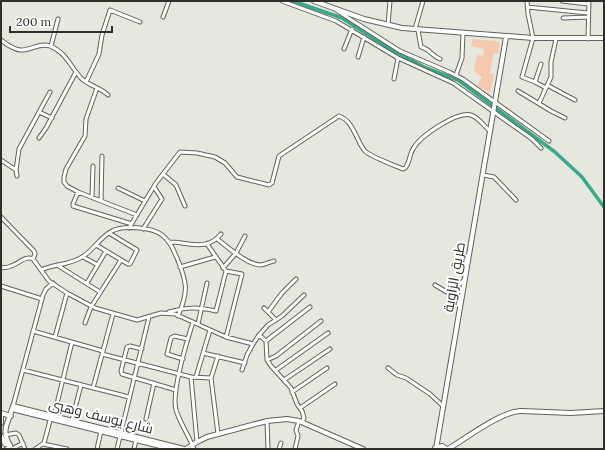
<svg xmlns="http://www.w3.org/2000/svg" width="605" height="450" viewBox="0 0 605 450" font-family="Lora,Cairo,serif">
	<style>
		.garden { fill: #f6c9af }
		.lines { fill: none; stroke-linecap: round; stroke-linejoin: round }
		.canal { stroke: #36aa89; stroke-width: 3.5 }
		.minor-casing { stroke: #61625a; stroke-width: 5 }
		.tertiary-casing { stroke: #61625a; stroke-width: 6 }
		.minor { stroke: #fff; stroke-width: 3 }
		.tertiary { stroke: #fff; stroke-width: 4 }
		.labels { text-anchor: middle; dominant-baseline: central; stroke-width: 4; stroke-linejoin: round; paint-order: stroke }
		.street-label { font-size: 14px; fill: #2e2f2b; stroke: #fff }
	</style>
	<rect width="100%" height="100%" fill="#e6e7de"/>
	<path class="garden" d="M 473,39 L 497,41 L 500,44 L 498,54 L 494,53 L 490,73 L 494,74 L 490,93 L 477,85 L 482,77 L 474,71 L 477,55 L 483,56 L 484,49 L 471,46 Z"/>
	<g class="lines">
		<path class="canal" d="M 293,1 L 342,18 L 390,49 L 426,68 L 458,80 L 555,152 L 582,177 L 604,207"/>
		<defs>
			<path id="minor" d="M 282,1 L 336,21 L 398,58 L 453,83 L 532,139 L 541,148
				M 527,1 L 528,14 L 533,38 L 522,77 L 535,82 L 546,88
				M 562,1 L 588,4
				M 527,7 L 588,13
				M 336,10 L 400,51 L 449,72 L 463,79 L 549,141
				M 163,17 L 169,1
				M 563,18 L 588,17
				M 388,25 L 390,1
				M 415,29 L 423,1
				M 418,30 L 421,47 C 430,49 432,56 440,59
				M 588,39 L 589,1
				M 1,40 C 6,44 13,49 20,50 C 30,51 40,42 50,46 C 66,52 71,68 82,79 C 90,86 101,88 108,95
				M 51,46 L 58,19
				M 344,49 L 352,29
				M 358,57 L 364,37
				M 456,75 L 462,58 L 463,33
				M 394,79 L 398,58
				M 86,82 L 99,54 L 102,35 L 110,10 L 140,22
				M 535,82 L 541,64
				M 547,85 L 575,100
				M 97,88 L 86,119 L 85,136 L 66,169 L 64,177 L 64,182 L 67,186 L 78,192 L 137,215
				M 518,91 L 551,111 L 565,118
				M 539,103 L 551,77 L 551,62 L 556,39
				M 39,112 L 52,118
				M 39,138 L 46,128 L 76,72
				M 1,160 L 16,170
				M 163,174 L 176,185 L 185,206
				M 483,175 L 494,177 L 516,200
				M 17,176 L 16,170 L 19,149 L 50,92
				M 118,188 L 145,201
				M 78,192 L 73,204 L 73,206 L 132,224
				M 92,197 L 93,166
				M 101,201 L 102,156
				M 1,217 L 34,251 L 35,254 L 33,259
				M 129,228 L 156,183 L 180,152 L 197,153 L 215,157 L 225,163 L 237,177 L 269,185 L 272,183 L 279,156 L 339,116 C 354,121 356,141 365,151 C 369,156 396,166 403,169 L 405,168 C 410,163 409,155 413,149 C 420,136 457,111 471,115 C 478,117 484,126 490,131
				M 143,229 L 162,199 L 154,187
				M 217,239 C 228,247 247,265 261,265 C 266,264 270,262 274,261
				M 169,242 C 189,242 206,252 221,234
				M 96,245 L 128,264 L 130,264 L 137,250 L 109,233
				M 83,257 L 98,265
				M 57,265 L 100,292
				M 180,267 L 215,257
				M 1,268 C 4,267 8,268 11,266 C 19,264 25,255 33,259 L 49,281 L 67,293 L 95,308 L 137,320 L 161,313 L 175,314 L 226,337 L 253,344 L 259,335 L 266,341 L 267,360 L 271,366 L 291,388 L 297,404 L 302,411 L 304,418 L 302,422
				M 223,268 L 236,253 L 245,236
				M 41,270 C 54,264 70,265 82,257 C 93,251 100,237 112,231 C 123,225 152,227 162,235 C 170,241 173,249 177,258 C 187,282 189,291 178,316
				M 226,271 L 242,274 L 226,337
				M 87,283 L 106,251
				M 435,285 L 450,294 L 464,280
				M 1,286 L 42,299
				M 264,308 L 276,320
				M 169,312 C 187,307 197,307 216,311 L 226,271 L 207,244
				M 268,312 L 282,293 L 296,279
				M 193,322 C 187,341 171,392 176,410 C 180,423 189,436 194,449
				M 85,323 L 91,307 L 121,260
				M 198,324 L 207,283
				M 33,331 L 103,351
				M 259,335 L 268,325 L 282,316 L 304,295
				M 55,337 L 67,293
				M 266,341 L 310,307
				M 142,349 L 130,346 L 127,347 L 121,371 L 122,374 L 176,390
				M 203,353 L 245,363
				M 102,354 L 191,377 L 211,378
				M 218,356 L 211,378 L 218,434
				M 183,359 L 167,354 L 171,338 L 174,336 L 188,339
				M 267,360 L 276,356 L 321,321
				M 388,368 L 397,375 L 406,378 L 430,394 L 443,406
				M 23,370 L 129,397
				M 242,370 L 247,355 L 253,344
				M 276,370 L 328,333
				M 191,377 L 197,442
				M 196,377 L 210,330
				M 284,380 L 330,349
				M 93,388 L 113,314
				M 292,392 L 327,368
				M 13,406 L 43,295 L 46,289 L 53,283
				M 300,408 L 335,384
				M 54,416 L 72,342
				M 146,419 L 154,383
				M 72,420 L 81,385
				M 267,421 L 268,449
				M 5,435 L 16,433 L 19,435 L 25,449
				M 43,444 L 67,449
				M 6,449 L 11,446
				M 12,449 L 23,443
				M 35,449 L 44,443 L 51,417
				M 97,449 L 101,431
				M 117,449 L 149,317
				M 134,449 L 136,440
				M 279,449 L 281,443
				M 295,449 L 298,436 L 296,430 L 299,421"/>
			<path id="tertiary" d="M 314,1 L 364,19 L 402,28 L 533,38 L 604,38
				M 12,409 L 172,449
				M 1,413 L 11,416
				M 1,415 L 1,423
				M 1,436 L 5,444 L 10,445
				M 10,445 C 0,430 9,422 13,406 L 184,449
				M 435,448 L 442,446 L 447,449
				M 186,449 L 197,442 L 207,437 L 267,421 L 287,419 L 299,421 L 363,449
				M 436,449 L 506,37
				M 448,449 C 465,439 503,410 522,411 L 571,413 L 604,411"/>
		</defs>
		<use href="#minor" class="minor-casing"/>
		<use href="#tertiary" class="tertiary-casing"/>
		<use href="#minor" class="minor"/>
		<use href="#tertiary" class="tertiary"/>
	</g>
	<g class="labels">
		<g class="street-label">
			<text transform="translate(454 277) rotate(-80)">طريق الزاوية</text>
			<text transform="translate(101 416) rotate(14)">شارع يوسف وهبى</text>
		</g>
	</g>
	<rect width="605" height="450" fill="none" stroke="#2e2f2b" stroke-width="4"/>
	<path d="M10 26v6h102v-6" fill="none" stroke="#2e2f2b" stroke-width="2"/>
	<text x="16" y="26" font-size="12" fill="#2e2f2b" stroke="#ffffff" stroke-width="3" paint-order="stroke">200 m</text>
</svg>
